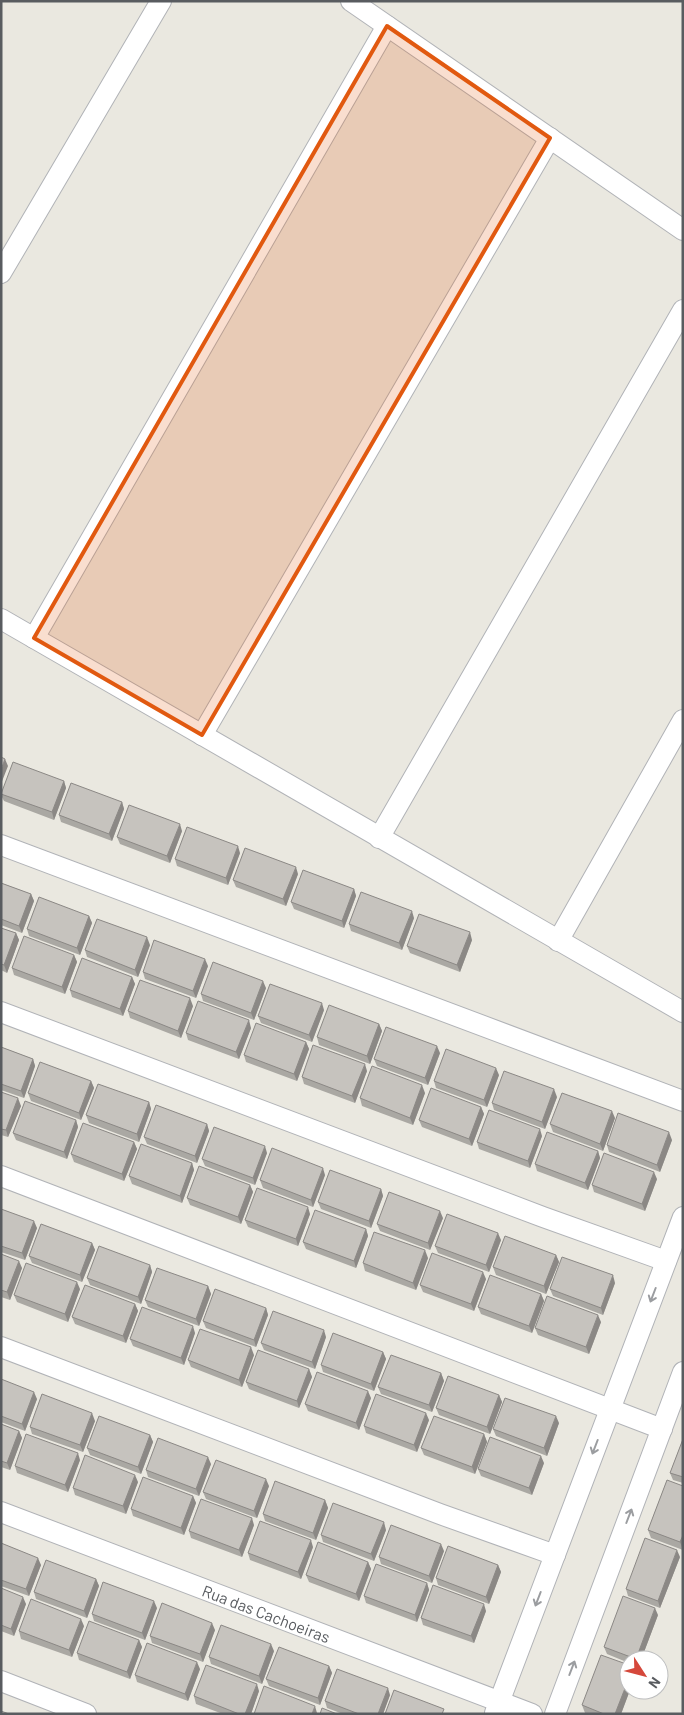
<svg xmlns="http://www.w3.org/2000/svg" width="684" height="1715" viewBox="0 0 684 1715" font-family="Barlow,sans-serif">
	<style>
		.lines { fill: none; stroke-linecap: round; stroke-linejoin: round }
		.street-casing { stroke: #b1b3b7; stroke-width: 22 }
		.street { stroke: #fff; stroke-width: 20 }
		.wall { fill: #aaa8a3 }
		.shaded-wall { fill: #8b8885 }
		.building { fill: #c6c3be; stroke: #8b8885 }
		.oneway { stroke: #9b9da0 }
		.marked { fill: #e15910; fill-opacity: 0.2; stroke: #e15910; stroke-width: 4; stroke-linejoin: round }
		.labels { text-anchor: middle; dominant-baseline: central; stroke-width: 4; stroke-linejoin: round; paint-order: stroke }
		.street-label { font-size: 16px; fill: #595c60; stroke: #fff }
	</style>
	<rect width="100%" height="100%" fill="#eae8e0"/>
	<g class="lines">
		<defs>
			<g id="street">
				<path d="M 351,1 L 683,230"/>
				<path d="M 1,273 L 161,1"/>
				<path d="M 1,619 L 683,1012"/>
				<path d="M 34,638 L 387,26"/>
				<path d="M 202,735 L 550,138"/>
				<path d="M 379,838 L 683,310"/>
				<path d="M 1,845 L 683,1101"/>
				<path d="M 558,941 L 683,720"/>
				<path d="M 1,1012 L 543,1217 L 666,1261"/>
				<path d="M 1,1176 L 662,1429"/>
				<path d="M 1,1347 L 440,1514 L 555,1555"/>
				<path id="s1" d="M 1,1512 L 532,1714"/>
				<path d="M 1,1681 L 86,1714"/>
				<path d="M 495,1713 L 683,1217"/>
				<path d="M 555,1714 L 683,1372"/>
			</g>
		</defs>
		<use href="#street" class="street-casing"/>
		<use href="#street" class="street"/>
	</g>
	<path class="wall" d="M 64,781 L 66,788 L 54,820 L 4,801 L 1,795 L 1,793 Z
		M 122,802 L 124,809 L 112,841 L 61,822 L 59,815 Z
		M 182,831 L 170,863 L 120,844 L 117,837 Z
		M 240,853 L 228,885 L 177,866 L 175,859 Z
		M 298,874 L 286,906 L 236,887 L 233,880 Z
		M 1,883 L 31,894 L 34,901 L 22,933 L 1,925 Z
		M 354,889 L 356,896 L 344,928 L 294,909 L 291,902 Z
		M 89,916 L 92,923 L 80,955 L 29,936 L 27,929 Z
		M 414,918 L 402,950 L 351,931 L 349,924 Z
		M 1,928 L 16,933 L 19,940 L 7,973 L 1,970 Z
		M 472,940 L 460,972 L 410,953 L 407,946 Z
		M 150,945 L 138,977 L 87,957 L 85,950 Z
		M 74,955 L 77,962 L 65,994 L 14,975 L 12,968 Z
		M 208,966 L 196,998 L 145,979 L 143,972 Z
		M 132,977 L 135,984 L 123,1016 L 72,997 L 70,990 Z
		M 266,988 L 254,1020 L 203,1001 L 201,994 Z
		M 193,1006 L 181,1038 L 130,1018 L 128,1011 Z
		M 324,1010 L 312,1042 L 261,1023 L 258,1016 Z
		M 379,1024 L 382,1031 L 370,1064 L 319,1045 L 317,1037 Z
		M 251,1028 L 239,1059 L 188,1040 L 186,1033 Z
		M 306,1042 L 309,1049 L 297,1081 L 246,1062 L 244,1055 Z
		M 1,1047 L 33,1059 L 35,1066 L 24,1098 L 1,1090 Z
		M 440,1053 L 428,1085 L 377,1066 L 374,1059 Z
		M 367,1071 L 355,1103 L 304,1084 L 302,1077 Z
		M 499,1075 L 487,1107 L 436,1088 L 434,1081 Z
		M 91,1081 L 94,1088 L 81,1120 L 31,1101 L 28,1093 Z
		M 1,1092 L 21,1106 L 8,1137 L 1,1135 Z
		M 425,1093 L 413,1125 L 362,1106 L 360,1098 Z
		M 557,1097 L 545,1129 L 494,1110 L 492,1103 Z
		M 149,1102 L 151,1109 L 139,1142 L 89,1123 L 86,1115 Z
		M 481,1107 L 484,1114 L 472,1146 L 422,1127 L 419,1120 Z
		M 615,1118 L 603,1151 L 553,1132 L 550,1124 Z
		M 76,1120 L 78,1127 L 67,1159 L 16,1140 L 13,1133 Z
		M 207,1124 L 209,1131 L 197,1163 L 147,1144 L 144,1137 Z
		M 542,1136 L 530,1168 L 479,1149 L 477,1142 Z
		M 672,1140 L 660,1172 L 609,1152 L 607,1145 Z
		M 134,1142 L 137,1149 L 124,1181 L 74,1162 L 71,1154 Z
		M 598,1151 L 600,1158 L 588,1190 L 537,1171 L 535,1164 Z
		M 267,1153 L 255,1185 L 205,1166 L 202,1159 Z
		M 192,1163 L 194,1170 L 182,1203 L 132,1184 L 129,1176 Z
		M 325,1175 L 313,1207 L 263,1188 L 260,1180 Z
		M 657,1179 L 645,1211 L 594,1192 L 592,1185 Z
		M 250,1185 L 253,1192 L 241,1224 L 190,1205 L 187,1198 Z
		M 381,1189 L 383,1196 L 371,1228 L 321,1209 L 318,1202 Z
		M 1,1209 L 37,1228 L 25,1260 L 1,1252 Z
		M 310,1214 L 298,1246 L 248,1227 L 245,1220 Z
		M 443,1218 L 430,1250 L 380,1231 L 377,1224 Z
		M 366,1229 L 368,1236 L 356,1268 L 306,1249 L 303,1242 Z
		M 501,1240 L 489,1272 L 438,1253 L 435,1246 Z
		M 92,1243 L 95,1250 L 82,1282 L 32,1263 L 29,1256 Z
		M 1,1254 L 22,1268 L 10,1300 L 1,1297 Z
		M 556,1255 L 559,1262 L 546,1294 L 496,1275 L 493,1267 Z
		M 428,1258 L 416,1290 L 365,1271 L 363,1263 Z
		M 150,1265 L 152,1272 L 141,1304 L 90,1285 L 87,1278 Z
		M 486,1279 L 474,1311 L 423,1292 L 420,1285 Z
		M 615,1283 L 603,1315 L 553,1296 L 550,1289 Z
		M 208,1286 L 211,1294 L 199,1326 L 148,1307 L 145,1300 Z
		M 80,1289 L 68,1322 L 17,1302 L 14,1295 Z
		M 541,1294 L 544,1301 L 532,1333 L 481,1314 L 478,1307 Z
		M 135,1304 L 138,1311 L 126,1343 L 75,1324 L 72,1317 Z
		M 266,1308 L 268,1315 L 256,1347 L 206,1328 L 203,1321 Z
		M 601,1322 L 589,1354 L 538,1335 L 535,1328 Z
		M 195,1333 L 184,1365 L 133,1346 L 130,1339 Z
		M 326,1337 L 315,1369 L 264,1350 L 261,1343 Z
		M 383,1352 L 386,1359 L 374,1391 L 323,1372 L 321,1365 Z
		M 254,1355 L 242,1387 L 191,1367 L 188,1360 Z
		M 309,1369 L 312,1377 L 299,1408 L 249,1389 L 246,1382 Z
		M 441,1373 L 444,1381 L 432,1412 L 381,1394 L 378,1387 Z
		M 1,1379 L 37,1399 L 25,1431 L 1,1422 Z
		M 499,1395 L 502,1402 L 490,1434 L 439,1415 L 436,1408 Z
		M 371,1398 L 359,1430 L 308,1411 L 305,1404 Z
		M 429,1420 L 417,1452 L 366,1433 L 364,1426 Z
		M 95,1421 L 83,1452 L 32,1434 L 30,1427 Z
		M 559,1423 L 547,1456 L 496,1436 L 493,1429 Z
		M 1,1424 L 19,1431 L 22,1438 L 10,1470 L 1,1467 Z
		M 484,1434 L 487,1442 L 475,1474 L 424,1455 L 421,1448 Z
		M 150,1435 L 153,1442 L 141,1474 L 90,1455 L 87,1448 Z
		M 683,1439 L 683,1483 L 673,1480 L 670,1473 Z
		M 80,1460 L 68,1492 L 17,1473 L 15,1466 Z
		M 544,1463 L 532,1495 L 481,1476 L 478,1469 Z
		M 211,1464 L 199,1496 L 148,1477 L 146,1470 Z
		M 667,1480 L 683,1550 L 651,1538 L 648,1530 Z
		M 138,1482 L 126,1514 L 75,1495 L 73,1488 Z
		M 269,1486 L 257,1518 L 206,1499 L 203,1492 Z
		M 193,1496 L 196,1503 L 184,1535 L 133,1516 L 131,1509 Z
		M 325,1500 L 328,1508 L 316,1540 L 265,1521 L 263,1514 Z
		M 254,1525 L 242,1557 L 191,1538 L 189,1531 Z
		M 386,1530 L 374,1561 L 323,1542 L 321,1535 Z
		M 1,1543 L 41,1565 L 29,1596 L 1,1586 Z
		M 313,1547 L 301,1579 L 250,1560 L 248,1553 Z
		M 444,1551 L 432,1583 L 381,1564 L 379,1557 Z
		M 680,1557 L 660,1608 L 628,1596 L 626,1589 Z
		M 368,1562 L 371,1569 L 359,1601 L 309,1582 L 306,1575 Z
		M 498,1565 L 501,1572 L 489,1604 L 438,1585 L 436,1578 Z
		M 96,1579 L 99,1586 L 87,1618 L 36,1599 L 34,1592 Z
		M 427,1583 L 429,1590 L 417,1622 L 366,1603 L 364,1596 Z
		M 1,1588 L 26,1604 L 14,1636 L 1,1631 Z
		M 157,1608 L 145,1640 L 94,1621 L 92,1614 Z
		M 486,1611 L 474,1643 L 423,1625 L 421,1618 Z
		M 658,1615 L 641,1660 L 629,1660 L 629,1663 L 607,1654 L 604,1647 Z
		M 84,1626 L 72,1657 L 21,1639 L 19,1631 Z
		M 215,1630 L 203,1662 L 152,1643 L 150,1636 Z
		M 139,1640 L 142,1647 L 130,1679 L 79,1660 L 77,1653 Z
		M 274,1651 L 262,1684 L 211,1664 L 209,1657 Z
		M 329,1666 L 332,1673 L 320,1705 L 269,1686 L 266,1679 Z
		M 200,1669 L 188,1701 L 137,1682 L 135,1675 Z
		M 630,1690 L 621,1714 L 588,1714 L 585,1713 L 582,1705 Z
		M 259,1691 L 251,1714 L 223,1714 L 196,1704 L 194,1696 Z
		M 390,1695 L 383,1714 L 343,1714 L 327,1708 L 325,1701 Z"/>
	<path class="shaded-wall" d="M 5,759 L 8,766 L 1,784 L 1,770 Z
		M 64,781 L 66,788 L 54,820 L 52,812 Z
		M 122,802 L 124,809 L 112,841 L 109,834 Z
		M 180,824 L 182,831 L 170,863 L 167,856 Z
		M 238,846 L 240,853 L 228,885 L 226,878 Z
		M 296,867 L 298,874 L 286,906 L 283,899 Z
		M 354,889 L 356,896 L 344,928 L 342,921 Z
		M 31,894 L 34,901 L 22,933 L 19,926 Z
		M 412,911 L 414,918 L 402,950 L 399,943 Z
		M 89,916 L 92,923 L 80,955 L 77,948 Z
		M 470,932 L 472,940 L 460,972 L 457,965 Z
		M 16,933 L 19,940 L 7,973 L 4,965 Z
		M 147,937 L 150,945 L 138,977 L 135,970 Z
		M 74,955 L 77,962 L 65,994 L 62,987 Z
		M 205,959 L 208,966 L 196,998 L 193,991 Z
		M 132,977 L 135,984 L 123,1016 L 120,1009 Z
		M 263,981 L 266,988 L 254,1020 L 251,1013 Z
		M 190,998 L 193,1006 L 181,1038 L 178,1031 Z
		M 322,1003 L 324,1010 L 312,1042 L 309,1035 Z
		M 249,1020 L 251,1028 L 239,1059 L 236,1052 Z
		M 379,1024 L 382,1031 L 370,1064 L 367,1056 Z
		M 306,1042 L 309,1049 L 297,1081 L 294,1074 Z
		M 437,1046 L 440,1053 L 428,1085 L 425,1078 Z
		M 33,1059 L 35,1066 L 24,1098 L 21,1091 Z
		M 365,1064 L 367,1071 L 355,1103 L 352,1096 Z
		M 496,1068 L 499,1075 L 487,1107 L 484,1100 Z
		M 91,1081 L 94,1088 L 81,1120 L 79,1113 Z
		M 422,1085 L 425,1093 L 413,1125 L 410,1118 Z
		M 554,1089 L 557,1097 L 545,1129 L 542,1122 Z
		M 18,1098 L 21,1106 L 8,1137 L 6,1130 Z
		M 149,1102 L 151,1109 L 139,1142 L 137,1134 Z
		M 481,1107 L 484,1114 L 472,1146 L 469,1139 Z
		M 612,1111 L 615,1118 L 603,1151 L 600,1144 Z
		M 76,1120 L 78,1127 L 67,1159 L 64,1152 Z
		M 207,1124 L 209,1131 L 197,1163 L 195,1156 Z
		M 540,1129 L 542,1136 L 530,1168 L 528,1161 Z
		M 669,1132 L 672,1140 L 660,1172 L 657,1165 Z
		M 134,1142 L 137,1149 L 124,1181 L 122,1174 Z
		M 265,1146 L 267,1153 L 255,1185 L 253,1178 Z
		M 598,1151 L 600,1158 L 588,1190 L 585,1183 Z
		M 192,1163 L 194,1170 L 182,1203 L 180,1196 Z
		M 323,1168 L 325,1175 L 313,1207 L 311,1200 Z
		M 654,1172 L 657,1179 L 645,1211 L 642,1204 Z
		M 250,1185 L 253,1192 L 241,1224 L 238,1217 Z
		M 381,1189 L 383,1196 L 371,1228 L 369,1221 Z
		M 308,1207 L 310,1214 L 298,1246 L 296,1239 Z
		M 440,1211 L 443,1218 L 430,1250 L 428,1243 Z
		M 34,1221 L 37,1228 L 25,1260 L 22,1253 Z
		M 366,1229 L 368,1236 L 356,1268 L 354,1261 Z
		M 498,1233 L 501,1240 L 489,1272 L 486,1265 Z
		M 92,1243 L 95,1250 L 82,1282 L 80,1275 Z
		M 425,1250 L 428,1258 L 416,1290 L 413,1283 Z
		M 556,1255 L 559,1262 L 546,1294 L 544,1286 Z
		M 19,1261 L 22,1268 L 10,1300 L 7,1292 Z
		M 150,1265 L 152,1272 L 141,1304 L 138,1297 Z
		M 483,1272 L 486,1279 L 474,1311 L 471,1304 Z
		M 613,1275 L 615,1283 L 603,1315 L 601,1308 Z
		M 77,1282 L 80,1289 L 68,1322 L 65,1314 Z
		M 208,1286 L 211,1294 L 199,1326 L 196,1319 Z
		M 541,1294 L 544,1301 L 532,1333 L 529,1326 Z
		M 135,1304 L 138,1311 L 126,1343 L 123,1336 Z
		M 266,1308 L 268,1315 L 256,1347 L 254,1340 Z
		M 598,1315 L 601,1322 L 589,1354 L 586,1347 Z
		M 193,1326 L 195,1333 L 184,1365 L 181,1358 Z
		M 324,1330 L 326,1337 L 315,1369 L 312,1362 Z
		M 251,1347 L 254,1355 L 242,1387 L 239,1380 Z
		M 383,1352 L 386,1359 L 374,1391 L 371,1384 Z
		M 309,1369 L 312,1377 L 299,1408 L 297,1401 Z
		M 441,1373 L 444,1381 L 432,1412 L 429,1405 Z
		M 368,1391 L 371,1398 L 359,1430 L 356,1423 Z
		M 34,1392 L 37,1399 L 25,1431 L 22,1424 Z
		M 499,1395 L 502,1402 L 490,1434 L 487,1427 Z
		M 92,1413 L 95,1421 L 83,1452 L 80,1445 Z
		M 426,1413 L 429,1420 L 417,1452 L 414,1445 Z
		M 556,1416 L 559,1423 L 547,1456 L 544,1448 Z
		M 19,1431 L 22,1438 L 10,1470 L 7,1463 Z
		M 484,1434 L 487,1442 L 475,1474 L 472,1467 Z
		M 150,1435 L 153,1442 L 141,1474 L 138,1467 Z
		M 78,1453 L 80,1460 L 68,1492 L 65,1485 Z
		M 541,1456 L 544,1463 L 532,1495 L 529,1488 Z
		M 208,1457 L 211,1464 L 199,1496 L 196,1489 Z
		M 135,1475 L 138,1482 L 126,1514 L 123,1506 Z
		M 266,1479 L 269,1486 L 257,1518 L 254,1511 Z
		M 193,1496 L 196,1503 L 184,1535 L 181,1528 Z
		M 325,1500 L 328,1508 L 316,1540 L 313,1533 Z
		M 252,1518 L 254,1525 L 242,1557 L 239,1550 Z
		M 384,1522 L 386,1530 L 374,1561 L 371,1554 Z
		M 683,1535 L 683,1550 L 680,1542 Z
		M 311,1540 L 313,1547 L 301,1579 L 298,1572 Z
		M 441,1544 L 444,1551 L 432,1583 L 429,1576 Z
		M 677,1550 L 680,1557 L 660,1608 L 658,1601 Z
		M 38,1558 L 41,1565 L 29,1596 L 26,1589 Z
		M 368,1562 L 371,1569 L 359,1601 L 356,1594 Z
		M 498,1565 L 501,1572 L 489,1604 L 486,1597 Z
		M 96,1579 L 99,1586 L 87,1618 L 84,1611 Z
		M 427,1583 L 429,1590 L 417,1622 L 415,1615 Z
		M 23,1597 L 26,1604 L 14,1636 L 11,1629 Z
		M 154,1601 L 157,1608 L 145,1640 L 142,1633 Z
		M 484,1604 L 486,1611 L 474,1643 L 471,1636 Z
		M 655,1608 L 658,1615 L 641,1660 L 636,1660 L 636,1659 Z
		M 81,1619 L 84,1626 L 72,1657 L 69,1650 Z
		M 212,1623 L 215,1630 L 203,1662 L 200,1654 Z
		M 139,1640 L 142,1647 L 130,1679 L 127,1672 Z
		M 271,1644 L 274,1651 L 262,1684 L 259,1676 Z
		M 197,1662 L 200,1669 L 188,1701 L 185,1694 Z
		M 329,1666 L 332,1673 L 320,1705 L 318,1698 Z
		M 629,1678 L 629,1690 L 630,1690 L 621,1714 L 615,1714 Z
		M 257,1684 L 259,1691 L 251,1714 L 245,1714 Z
		M 388,1688 L 390,1695 L 383,1714 L 378,1714 Z
		M 315,1706 L 317,1713 L 317,1714 L 312,1714 Z"/>
	<path class="building" d="M 1,757 L 5,759 L 1,770 Z
		M 13,762 L 64,781 L 52,812 L 1,794 Z
		M 71,783 L 122,802 L 109,834 L 59,815 Z
		M 129,805 L 180,824 L 167,856 L 117,837 Z
		M 187,827 L 238,846 L 226,878 L 175,859 Z
		M 245,848 L 296,867 L 283,899 L 233,880 Z
		M 303,870 L 354,889 L 342,921 L 291,902 Z
		M 1,883 L 31,894 L 19,926 L 1,919 Z
		M 361,892 L 412,911 L 399,943 L 349,924 Z
		M 39,897 L 89,916 L 77,948 L 27,929 Z
		M 419,914 L 470,932 L 457,965 L 407,946 Z
		M 97,919 L 147,937 L 135,970 L 85,950 Z
		M 1,928 L 16,933 L 4,965 L 1,964 Z
		M 24,936 L 74,955 L 62,987 L 12,968 Z
		M 154,940 L 205,959 L 193,991 L 143,972 Z
		M 82,958 L 132,977 L 120,1009 L 70,990 Z
		M 213,962 L 263,981 L 251,1013 L 201,994 Z
		M 140,980 L 190,998 L 178,1031 L 128,1011 Z
		M 270,984 L 322,1003 L 309,1035 L 258,1016 Z
		M 198,1001 L 249,1020 L 236,1052 L 186,1033 Z
		M 329,1005 L 379,1024 L 367,1056 L 317,1037 Z
		M 256,1023 L 306,1042 L 294,1074 L 244,1055 Z
		M 386,1027 L 437,1046 L 425,1078 L 374,1059 Z
		M 313,1045 L 365,1064 L 352,1096 L 302,1077 Z
		M 1,1047 L 33,1059 L 21,1091 L 1,1084 Z
		M 446,1049 L 496,1068 L 484,1100 L 434,1081 Z
		M 40,1062 L 91,1081 L 79,1113 L 28,1093 Z
		M 372,1066 L 422,1085 L 410,1118 L 360,1098 Z
		M 504,1071 L 554,1089 L 542,1122 L 492,1103 Z
		M 98,1084 L 149,1102 L 137,1134 L 86,1115 Z
		M 431,1088 L 481,1107 L 469,1139 L 419,1120 Z
		M 1,1092 L 18,1098 L 6,1130 L 1,1129 Z
		M 562,1093 L 612,1111 L 600,1144 L 550,1124 Z
		M 25,1101 L 76,1120 L 64,1152 L 13,1133 Z
		M 156,1105 L 207,1124 L 195,1156 L 144,1137 Z
		M 489,1110 L 540,1129 L 528,1161 L 477,1142 Z
		M 618,1113 L 669,1132 L 657,1165 L 607,1145 Z
		M 83,1123 L 134,1142 L 122,1174 L 71,1154 Z
		M 214,1127 L 265,1146 L 253,1178 L 202,1159 Z
		M 547,1132 L 598,1151 L 585,1183 L 535,1164 Z
		M 141,1144 L 192,1163 L 180,1196 L 129,1176 Z
		M 272,1148 L 323,1168 L 311,1200 L 260,1180 Z
		M 604,1153 L 654,1172 L 642,1204 L 592,1185 Z
		M 199,1166 L 250,1185 L 238,1217 L 187,1198 Z
		M 330,1170 L 381,1189 L 369,1221 L 318,1202 Z
		M 257,1188 L 308,1207 L 296,1239 L 245,1220 Z
		M 389,1192 L 440,1211 L 428,1243 L 377,1224 Z
		M 1,1209 L 34,1221 L 22,1253 L 1,1246 Z
		M 315,1210 L 366,1229 L 354,1261 L 303,1242 Z
		M 447,1214 L 498,1233 L 486,1265 L 435,1246 Z
		M 41,1224 L 92,1243 L 80,1275 L 29,1256 Z
		M 374,1232 L 425,1250 L 413,1283 L 363,1263 Z
		M 505,1236 L 556,1255 L 544,1286 L 493,1267 Z
		M 99,1246 L 150,1265 L 138,1297 L 87,1278 Z
		M 432,1253 L 483,1272 L 471,1304 L 420,1285 Z
		M 1,1254 L 19,1261 L 7,1292 L 1,1290 Z
		M 562,1257 L 613,1275 L 601,1308 L 550,1289 Z
		M 26,1263 L 77,1282 L 65,1314 L 14,1295 Z
		M 157,1268 L 208,1286 L 196,1319 L 145,1300 Z
		M 490,1275 L 541,1294 L 529,1326 L 478,1307 Z
		M 85,1285 L 135,1304 L 123,1336 L 72,1317 Z
		M 215,1289 L 266,1308 L 254,1340 L 203,1321 Z
		M 547,1296 L 598,1315 L 586,1347 L 535,1328 Z
		M 142,1307 L 193,1326 L 181,1358 L 130,1339 Z
		M 273,1311 L 324,1330 L 312,1362 L 261,1343 Z
		M 200,1329 L 251,1347 L 239,1380 L 188,1360 Z
		M 333,1333 L 383,1352 L 371,1384 L 321,1365 Z
		M 258,1350 L 309,1369 L 297,1401 L 246,1382 Z
		M 391,1355 L 441,1373 L 429,1405 L 378,1387 Z
		M 317,1372 L 368,1391 L 356,1423 L 305,1404 Z
		M 448,1376 L 499,1395 L 487,1427 L 436,1408 Z
		M 1,1379 L 34,1392 L 22,1424 L 1,1416 Z
		M 42,1394 L 92,1413 L 80,1445 L 30,1427 Z
		M 376,1394 L 426,1413 L 414,1445 L 364,1426 Z
		M 505,1398 L 556,1416 L 544,1448 L 493,1429 Z
		M 99,1416 L 150,1435 L 138,1467 L 87,1448 Z
		M 434,1416 L 484,1434 L 472,1467 L 421,1448 Z
		M 1,1424 L 19,1431 L 7,1463 L 1,1461 Z
		M 26,1434 L 78,1453 L 65,1485 L 15,1466 Z
		M 490,1437 L 541,1456 L 529,1488 L 478,1469 Z
		M 158,1438 L 208,1457 L 196,1489 L 146,1470 Z
		M 683,1439 L 683,1477 L 670,1473 Z
		M 85,1455 L 135,1475 L 123,1506 L 73,1488 Z
		M 216,1460 L 266,1479 L 254,1511 L 203,1492 Z
		M 143,1477 L 193,1496 L 181,1528 L 131,1509 Z
		M 667,1480 L 683,1486 L 683,1535 L 680,1542 L 648,1530 Z
		M 275,1481 L 325,1500 L 313,1533 L 263,1514 Z
		M 201,1499 L 252,1518 L 239,1550 L 189,1531 Z
		M 333,1503 L 384,1522 L 371,1554 L 321,1535 Z
		M 260,1521 L 311,1540 L 298,1572 L 248,1553 Z
		M 391,1525 L 441,1544 L 429,1576 L 379,1557 Z
		M 645,1538 L 677,1550 L 658,1601 L 626,1589 Z
		M 318,1542 L 368,1562 L 356,1594 L 306,1575 Z
		M 1,1543 L 38,1558 L 26,1589 L 1,1580 Z
		M 448,1546 L 498,1565 L 486,1597 L 436,1578 Z
		M 46,1560 L 96,1579 L 84,1611 L 34,1592 Z
		M 376,1564 L 427,1583 L 415,1615 L 364,1596 Z
		M 103,1582 L 154,1601 L 142,1633 L 92,1614 Z
		M 433,1585 L 484,1604 L 471,1636 L 421,1618 Z
		M 1,1588 L 23,1597 L 11,1629 L 1,1625 Z
		M 623,1596 L 655,1608 L 636,1659 L 604,1647 Z
		M 31,1599 L 81,1619 L 69,1650 L 19,1631 Z
		M 162,1603 L 212,1623 L 200,1654 L 150,1636 Z
		M 89,1621 L 139,1640 L 127,1672 L 77,1653 Z
		M 221,1625 L 271,1644 L 259,1676 L 209,1657 Z
		M 147,1643 L 197,1662 L 185,1694 L 135,1675 Z
		M 279,1647 L 329,1666 L 318,1698 L 266,1679 Z
		M 601,1655 L 629,1665 L 629,1678 L 615,1714 L 604,1714 L 582,1705 Z
		M 206,1665 L 257,1684 L 245,1714 L 239,1714 L 194,1696 Z
		M 337,1669 L 388,1688 L 378,1714 L 359,1714 L 325,1701 Z
		M 264,1686 L 315,1706 L 312,1714 L 254,1714 Z
		M 394,1690 L 444,1709 L 442,1714 L 385,1714 Z
		M 322,1708 L 337,1714 L 320,1714 Z
		M 1,1711 L 9,1714 L 1,1714 Z"/>
	<defs><path id="oneway-shaft" d="M-6 0H5M1.5-3L5.5 0L1.5 3" fill="none" stroke-width="1.6" stroke-linecap="round" stroke-linejoin="round" transform="scale(1.25)"/></defs>
	<g class="oneway">
		<use href="#oneway-shaft" transform="translate(653 1295) rotate(111)"/>
		<use href="#oneway-shaft" transform="translate(595 1447) rotate(111)"/>
		<use href="#oneway-shaft" transform="translate(629 1516) rotate(-69)"/>
		<use href="#oneway-shaft" transform="translate(538 1599) rotate(111)"/>
		<use href="#oneway-shaft" transform="translate(572 1668) rotate(-69)"/>
	</g>
	<path class="marked" d="M 387,26 L 550,138 L 202,735 L 34,638 Z"/>
	<g class="labels">
		<g class="street-label">
			<text stroke="none"><textPath href="#s1" startOffset="284">Rua das Cachoeiras</textPath></text>
		</g>
	</g>
	<rect width="684" height="1715" fill="none" stroke="#595c60" stroke-width="5"/>
	<g transform="translate(644 1675) rotate(126)"><circle r="24" fill="#ffffff" stroke="#bdbebf"/>
	<path d="M0-4L9 19L0 12L-9 19Z" fill="#d5483b"/>
	<text y="-8" font-size="14" font-weight="bold" text-anchor="middle" fill="#595c60">N</text>
	</g>
</svg>
